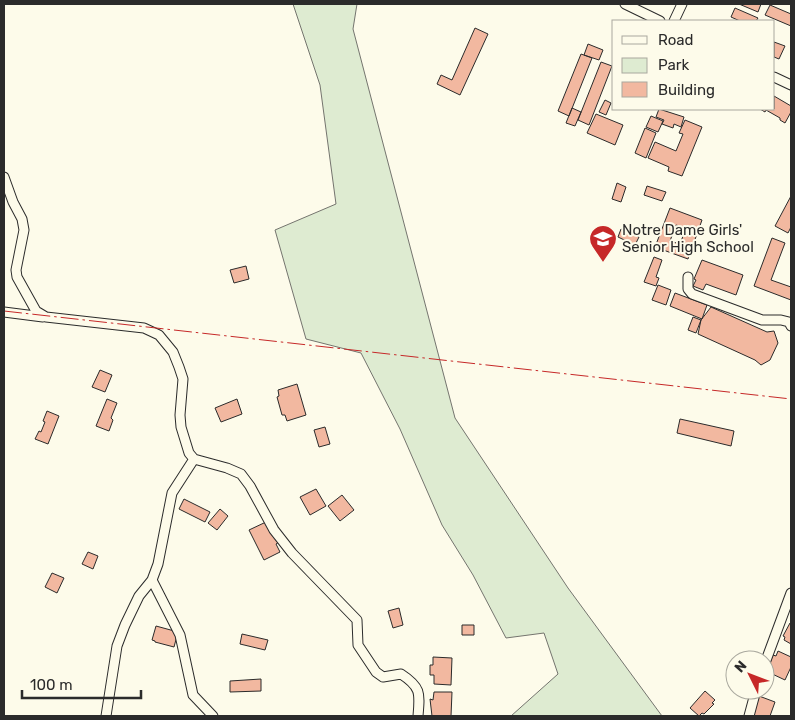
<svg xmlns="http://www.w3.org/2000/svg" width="795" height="720" viewBox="0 0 795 720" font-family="Rubik,sans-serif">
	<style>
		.green { fill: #deebd1; stroke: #74746e }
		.building { fill: #f2b8a0; stroke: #2b2b2b; fill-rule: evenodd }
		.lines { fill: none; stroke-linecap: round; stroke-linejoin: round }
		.minor-casing { stroke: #2b2b2b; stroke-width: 11 }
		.minor { stroke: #fdfbea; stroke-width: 9 }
		.power { stroke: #c62828; stroke-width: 1; stroke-dasharray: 18 4 2.5 4; stroke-linecap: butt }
		.labels { text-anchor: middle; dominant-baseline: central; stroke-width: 4; stroke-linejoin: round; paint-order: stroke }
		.poi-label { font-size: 15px; fill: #2b2b2b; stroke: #fdfbea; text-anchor: start }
	</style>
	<rect width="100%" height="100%" fill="#fdfbea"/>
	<path class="green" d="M 293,4 L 357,4 L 353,29 L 455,418 L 568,588 L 662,716 L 511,716 L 558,674 L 544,633 L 506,638 L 473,575 L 442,525 L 400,429 L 361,353 L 306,339 L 275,230 L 336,204 L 320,85 Z"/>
	<path class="building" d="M 739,4 L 761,4 L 758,12 Z
		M 770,5 L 791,14 L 791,26 L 765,15 Z
		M 735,8 L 758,18 L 756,21 L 740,21 L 731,17 Z
		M 475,28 L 488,34 L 460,95 L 437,84 L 441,75 L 452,80 Z
		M 774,42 L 785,46 L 779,59 L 774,57 Z
		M 588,44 L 603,50 L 599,60 L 584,55 Z
		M 581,54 L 592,58 L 569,116 L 558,111 Z
		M 601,62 L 612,66 L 589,125 L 578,120 Z
		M 774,96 L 791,106 L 791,112 L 785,123 L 780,120 L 780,118 L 766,110 L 765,112 L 760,109 L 774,109 Z
		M 605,100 L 611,103 L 606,115 L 599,112 Z
		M 572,108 L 581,112 L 575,126 L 566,123 Z
		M 659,109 L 684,117 L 681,127 L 674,124 L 673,128 L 662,124 L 664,120 L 656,117 Z
		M 596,114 L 623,125 L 615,145 L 587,133 Z
		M 651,116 L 663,121 L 658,132 L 646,127 Z
		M 685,120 L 702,127 L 682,176 L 668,171 L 669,167 L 648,158 L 655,142 L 676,151 L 683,134 L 679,133 Z
		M 645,128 L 656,133 L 646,158 L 635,153 Z
		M 617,183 L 626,187 L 621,202 L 612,199 Z
		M 647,186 L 666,192 L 662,201 L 644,195 Z
		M 791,196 L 791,227 L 788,233 L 775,226 Z
		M 670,208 L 702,220 L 688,259 L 655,247 ZM 676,225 L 686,228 L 680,244 L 670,241 Z
		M 621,229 L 639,237 L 635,245 L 618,237 Z
		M 772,238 L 785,243 L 771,280 L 791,287 L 791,300 L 754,286 Z
		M 654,257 L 662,260 L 656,277 L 659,278 L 656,286 L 644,282 Z
		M 702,260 L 743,275 L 736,295 L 706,284 L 703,290 L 693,286 L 696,280 L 694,279 Z
		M 246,266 L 249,279 L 234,283 L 230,270 Z
		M 658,285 L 671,290 L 666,305 L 652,300 Z
		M 675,293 L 707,305 L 702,319 L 670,306 Z
		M 711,307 L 767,332 L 774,331 L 778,343 L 770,360 L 761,365 L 755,360 L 698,334 L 701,320 Z
		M 693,317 L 701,320 L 696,333 L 688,330 Z
		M 100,370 L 112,375 L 105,392 L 92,387 Z
		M 297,384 L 306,415 L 287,421 L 285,415 L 282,415 L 277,397 L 279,396 L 278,390 Z
		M 107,399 L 117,403 L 111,418 L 113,420 L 109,431 L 96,426 Z
		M 237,399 L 242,414 L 221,422 L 215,408 Z
		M 47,411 L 59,416 L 48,444 L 35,439 L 39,431 L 41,432 L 45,422 L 43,421 Z
		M 680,419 L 734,431 L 731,446 L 677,433 Z
		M 325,427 L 330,444 L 319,447 L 314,430 Z
		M 316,489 L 326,506 L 310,515 L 300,497 Z
		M 342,495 L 354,510 L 340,521 L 328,506 Z
		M 184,499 L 210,512 L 205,522 L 179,509 Z
		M 220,509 L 228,516 L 217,530 L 208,523 Z
		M 266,522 L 279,542 L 276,544 L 280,552 L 264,560 L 249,530 Z
		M 88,552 L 98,556 L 93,569 L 82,564 Z
		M 52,573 L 64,578 L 57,593 L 45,587 Z
		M 399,608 L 403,625 L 393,628 L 388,611 Z
		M 790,623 L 791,623 L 791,644 L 784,640 L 785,637 L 783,636 Z
		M 462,625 L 474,625 L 474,635 L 462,635 Z
		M 156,626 L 178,632 L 174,647 L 155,642 L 155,641 L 152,640 Z
		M 242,634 L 268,640 L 265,650 L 240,644 Z
		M 778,651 L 791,657 L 791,667 L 785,680 L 768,672 L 770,668 L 768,667 L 773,655 L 776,656 Z
		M 433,657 L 452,658 L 451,685 L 434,684 L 434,675 L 430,675 L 430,665 L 433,665 Z
		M 261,679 L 261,691 L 230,692 L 230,681 Z
		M 705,691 L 715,700 L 712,703 L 714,704 L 704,714 L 702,713 L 699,716 L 690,708 Z
		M 434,692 L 452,692 L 451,716 L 432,716 L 430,699 L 433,700 Z
		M 759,696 L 775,702 L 770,716 L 752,716 Z"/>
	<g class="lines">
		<defs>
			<path id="minor" d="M 625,4 L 660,21
				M 674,21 L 682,4
				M 774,77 L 791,85
				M 4,177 L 13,202 L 22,219 L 24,230 L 16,270 L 17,277 L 36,311 L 46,317 L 144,328 L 159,335 L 173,352 L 179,367 L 183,379 L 180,415 L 181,427 L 189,453 L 194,459 L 227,468 L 241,474 L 250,486 L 274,530 L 292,553 L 357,620 L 358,645 L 376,672 L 383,677 L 401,674 C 421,687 420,693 418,716
				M 688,277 L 688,289 L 692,294 L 762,320 L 781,320 L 789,322 L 791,326
				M 4,312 L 43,317
				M 152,580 L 180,635 L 193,695 L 213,716
				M 765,663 L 791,593
				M 106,716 L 117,646 L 125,625 L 139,596 L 152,580 L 158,564 L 172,493 L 194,459
				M 749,716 L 756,690"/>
		</defs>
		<use href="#minor" class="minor-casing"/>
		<use href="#minor" class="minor"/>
		<path class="power" d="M 4,311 L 791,399"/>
	</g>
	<defs>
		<symbol id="school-pin" viewBox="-11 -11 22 30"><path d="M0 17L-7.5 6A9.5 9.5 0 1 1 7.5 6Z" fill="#c62828" stroke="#fdfbea"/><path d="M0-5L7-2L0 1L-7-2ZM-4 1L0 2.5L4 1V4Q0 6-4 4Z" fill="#fff"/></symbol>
	</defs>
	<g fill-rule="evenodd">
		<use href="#school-pin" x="587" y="223" width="32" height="43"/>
	</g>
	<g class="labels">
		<g class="poi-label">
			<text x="622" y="230">Notre Dame Girls'<tspan x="622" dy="17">Senior High School</tspan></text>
		</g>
	</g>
	<rect width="795" height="720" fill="none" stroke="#2b2b2b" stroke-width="10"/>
	<rect x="612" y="20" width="162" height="90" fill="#fdfbea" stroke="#a9a89e"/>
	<rect x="622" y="36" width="25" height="8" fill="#fdfbea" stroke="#a9a89e"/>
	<text x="658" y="45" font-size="15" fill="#2b2b2b">Road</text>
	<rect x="622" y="58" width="25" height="15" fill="#deebd1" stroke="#a9a89e"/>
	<text x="658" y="70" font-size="15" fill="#2b2b2b">Park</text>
	<rect x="622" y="82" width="25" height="15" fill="#f2b8a0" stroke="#a9a89e"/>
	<text x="658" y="95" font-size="15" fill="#2b2b2b">Building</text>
	<g transform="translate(750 675) rotate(312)"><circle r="24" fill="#fdfbea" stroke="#a9a89e"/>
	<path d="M0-4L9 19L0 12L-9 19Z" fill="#c62828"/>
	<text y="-8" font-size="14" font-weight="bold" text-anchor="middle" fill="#2b2b2b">N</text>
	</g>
	<path d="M22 690v8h119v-8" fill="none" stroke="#2b2b2b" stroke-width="2.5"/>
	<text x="30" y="690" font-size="15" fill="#2b2b2b" stroke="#fdfbea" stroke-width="4" paint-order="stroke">100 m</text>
</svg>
